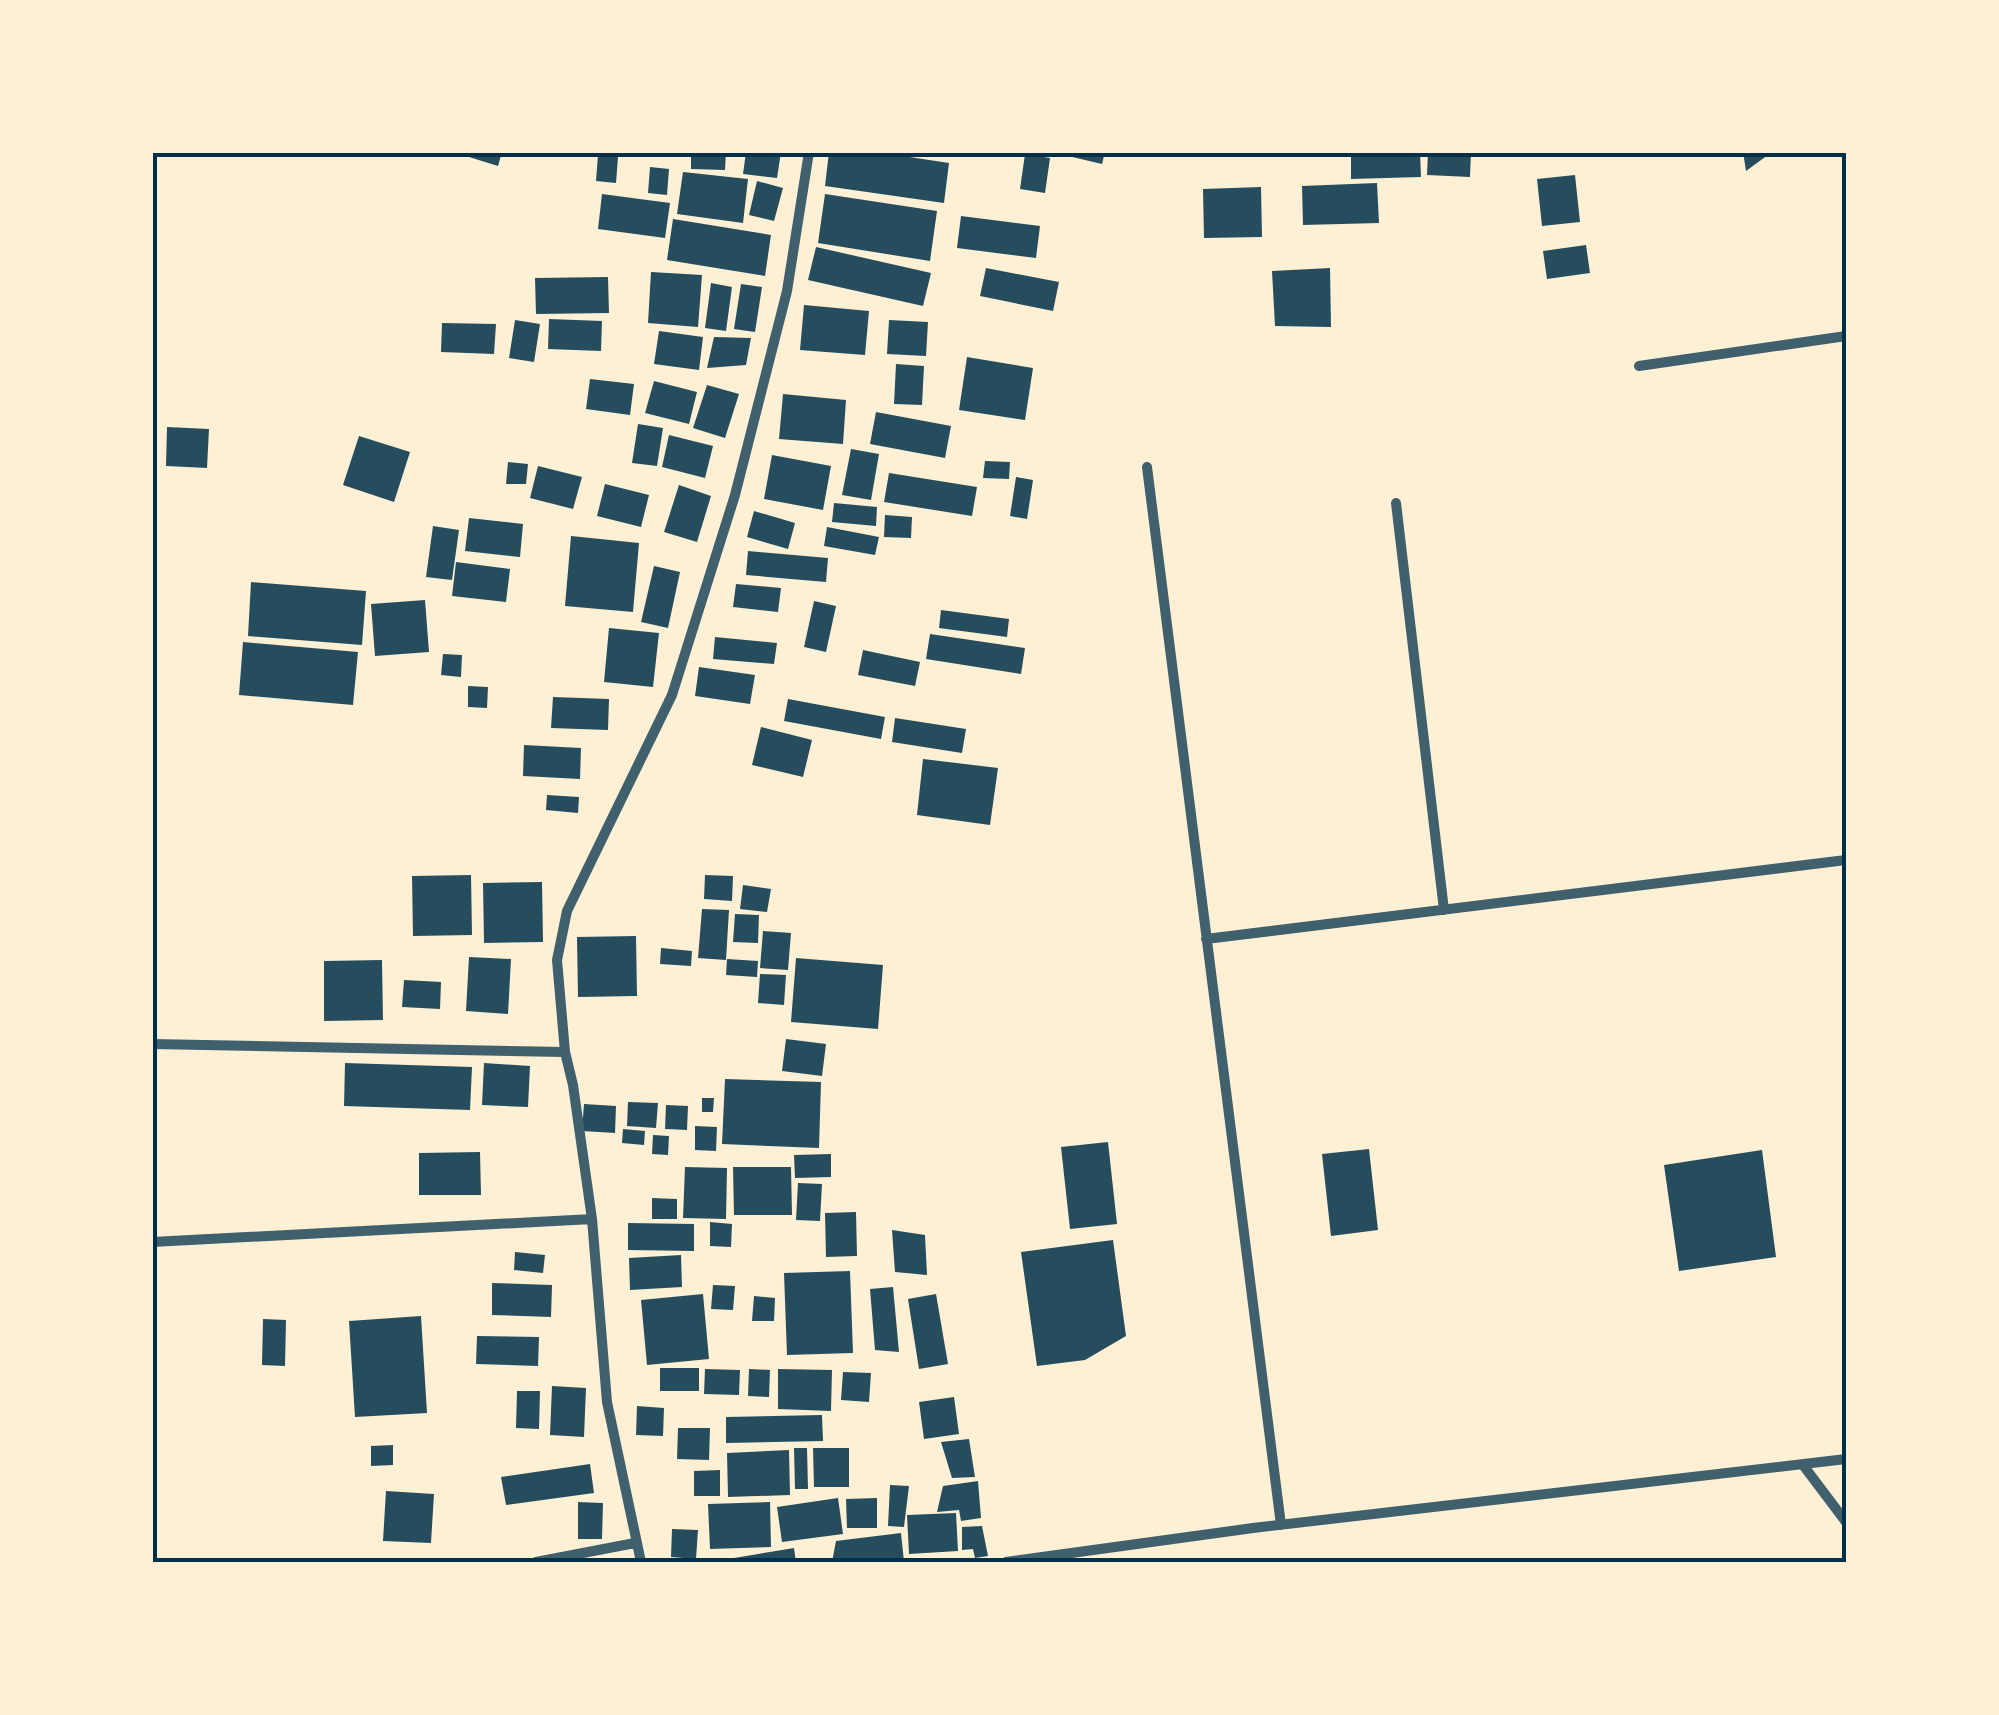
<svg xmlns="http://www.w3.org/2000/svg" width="1999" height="1715" viewBox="0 0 1999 1715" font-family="Montserrat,sans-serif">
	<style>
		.building { fill: #264d5e }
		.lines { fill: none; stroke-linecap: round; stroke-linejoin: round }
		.minor { stroke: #3f606c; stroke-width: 10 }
		.neatline { fill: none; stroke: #003049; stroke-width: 4 }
	</style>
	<rect width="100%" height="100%" fill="#fdf0d5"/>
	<path class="building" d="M 453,152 L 502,152 L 498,166 Z
		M 691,152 L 726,152 L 725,170 L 691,169 Z
		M 746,152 L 781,152 L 777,178 L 743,174 Z
		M 829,152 L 877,152 L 949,163 L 944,203 L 825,186 Z
		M 1069,152 L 1105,152 L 1102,164 L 1068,156 Z
		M 1351,152 L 1420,152 L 1421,177 L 1351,179 Z
		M 1428,152 L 1471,152 L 1470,177 L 1427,175 Z
		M 1743,152 L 1772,152 L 1746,171 Z
		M 1025,154 L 1050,158 L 1045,193 L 1020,189 Z
		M 598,155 L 618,157 L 616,183 L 596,181 Z
		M 650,167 L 669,169 L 667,195 L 648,193 Z
		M 683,172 L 748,179 L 743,223 L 677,214 Z
		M 1575,175 L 1580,222 L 1542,226 L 1537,179 Z
		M 757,181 L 783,188 L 774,221 L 749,215 Z
		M 1377,183 L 1379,223 L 1303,225 L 1302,186 Z
		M 1261,187 L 1262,237 L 1204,238 L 1203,189 Z
		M 602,194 L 670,203 L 665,238 L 598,229 Z
		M 825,194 L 937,211 L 930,261 L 818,243 Z
		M 961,216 L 1040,226 L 1036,258 L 957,248 Z
		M 673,219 L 771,235 L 765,276 L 667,260 Z
		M 1586,245 L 1590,273 L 1547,279 L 1543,251 Z
		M 816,247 L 931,273 L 923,306 L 808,280 Z
		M 986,268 L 1059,282 L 1053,311 L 980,296 Z
		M 1330,268 L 1331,327 L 1275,326 L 1272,271 Z
		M 651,272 L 702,275 L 698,327 L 648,323 Z
		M 608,277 L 609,313 L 536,314 L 535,278 Z
		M 711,283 L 732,287 L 726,331 L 705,328 Z
		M 741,284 L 762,287 L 755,332 L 734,329 Z
		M 804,305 L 869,311 L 865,355 L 800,350 Z
		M 549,319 L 602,321 L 601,351 L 548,349 Z
		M 515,320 L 540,324 L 534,362 L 509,358 Z
		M 889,320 L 928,322 L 926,356 L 887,354 Z
		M 442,323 L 496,324 L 494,354 L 441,352 Z
		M 659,331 L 703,337 L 699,370 L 654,364 Z
		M 714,337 L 751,338 L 746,365 L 707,368 Z
		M 967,357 L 1033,368 L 1025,420 L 959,410 Z
		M 896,364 L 924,366 L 922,405 L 894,404 Z
		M 590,379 L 634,384 L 630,415 L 586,409 Z
		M 654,381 L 697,392 L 689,424 L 645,413 Z
		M 707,385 L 739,394 L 725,438 L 693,428 Z
		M 783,394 L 846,400 L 843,444 L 779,439 Z
		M 876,412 L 951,426 L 945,458 L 870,444 Z
		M 638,424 L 663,428 L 657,466 L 632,463 Z
		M 167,427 L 209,429 L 207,468 L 166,466 Z
		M 669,435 L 713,446 L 705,478 L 662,467 Z
		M 359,436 L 410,452 L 394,502 L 343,485 Z
		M 851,449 L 879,454 L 871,500 L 842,495 Z
		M 772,455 L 831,466 L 823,510 L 764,499 Z
		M 985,461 L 1010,462 L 1009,479 L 983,478 Z
		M 508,462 L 528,464 L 526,484 L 506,484 Z
		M 538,466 L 582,477 L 573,509 L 530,498 Z
		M 889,473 L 977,487 L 972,516 L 884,502 Z
		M 1016,477 L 1033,480 L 1027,519 L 1010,516 Z
		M 605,484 L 649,495 L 641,527 L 597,516 Z
		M 679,485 L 711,496 L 697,542 L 664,532 Z
		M 834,503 L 877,507 L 876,526 L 832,522 Z
		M 754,511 L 795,523 L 788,549 L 747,537 Z
		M 885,515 L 912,517 L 911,538 L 884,537 Z
		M 469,518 L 523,524 L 520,557 L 465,551 Z
		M 433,526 L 459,530 L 452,580 L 426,577 Z
		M 827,527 L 879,537 L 875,555 L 824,546 Z
		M 571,536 L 639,543 L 633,612 L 565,606 Z
		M 748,551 L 828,558 L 826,582 L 746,575 Z
		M 456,562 L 510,569 L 506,602 L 452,596 Z
		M 654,566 L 680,572 L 668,628 L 641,622 Z
		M 251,582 L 366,591 L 362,645 L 248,636 Z
		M 736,584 L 781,588 L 778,612 L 733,607 Z
		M 425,600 L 429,652 L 375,656 L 371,604 Z
		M 814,601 L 836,606 L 826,652 L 804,647 Z
		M 941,610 L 1009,619 L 1007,637 L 939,628 Z
		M 609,628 L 659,633 L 653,687 L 604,682 Z
		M 930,634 L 1025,648 L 1021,674 L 926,659 Z
		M 715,637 L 777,643 L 774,664 L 713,659 Z
		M 243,642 L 358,652 L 353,705 L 239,695 Z
		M 863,650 L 920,662 L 915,686 L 858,675 Z
		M 443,654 L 462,655 L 461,677 L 441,675 Z
		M 699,667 L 755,675 L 750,704 L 695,696 Z
		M 468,686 L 488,687 L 487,708 L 468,707 Z
		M 553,697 L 609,699 L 608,730 L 551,728 Z
		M 788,699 L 885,717 L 881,739 L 784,721 Z
		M 895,718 L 966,729 L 962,753 L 892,742 Z
		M 761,727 L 812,740 L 803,777 L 752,765 Z
		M 524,745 L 581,748 L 580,779 L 523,776 Z
		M 923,759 L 998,768 L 990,825 L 917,815 Z
		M 547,795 L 579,797 L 578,813 L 546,810 Z
		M 471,875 L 472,935 L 413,936 L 412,876 Z
		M 705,875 L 733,876 L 732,901 L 704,899 Z
		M 542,882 L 543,942 L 484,943 L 483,883 Z
		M 743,885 L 771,889 L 767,912 L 740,909 Z
		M 702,909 L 729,910 L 726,960 L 698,958 Z
		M 735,914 L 759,915 L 758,943 L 733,942 Z
		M 763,931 L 791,933 L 788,970 L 760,968 Z
		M 636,936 L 637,996 L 578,997 L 577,937 Z
		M 661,948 L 692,951 L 691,966 L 660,964 Z
		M 469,957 L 511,959 L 508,1014 L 466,1011 Z
		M 796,958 L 883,965 L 878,1029 L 791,1022 Z
		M 727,959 L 758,961 L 757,977 L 726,975 Z
		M 382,960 L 383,1020 L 324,1021 L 324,961 Z
		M 760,974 L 786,975 L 784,1005 L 758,1003 Z
		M 404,980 L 441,982 L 440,1009 L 402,1007 Z
		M 786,1039 L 826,1044 L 822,1076 L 782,1071 Z
		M 345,1063 L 472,1067 L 470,1110 L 344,1106 Z
		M 484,1063 L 530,1066 L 528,1107 L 482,1105 Z
		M 725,1079 L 821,1082 L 819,1148 L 722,1144 Z
		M 702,1098 L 714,1098 L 713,1112 L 702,1112 Z
		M 628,1102 L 658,1103 L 656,1128 L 627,1126 Z
		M 584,1104 L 616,1106 L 615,1133 L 582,1131 Z
		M 666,1105 L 688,1106 L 687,1130 L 665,1129 Z
		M 695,1126 L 717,1127 L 716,1151 L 695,1150 Z
		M 623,1129 L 645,1131 L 644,1145 L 622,1143 Z
		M 653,1135 L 669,1136 L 668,1155 L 652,1154 Z
		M 1108,1142 L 1117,1224 L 1070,1229 L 1061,1147 Z
		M 1369,1149 L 1378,1230 L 1331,1236 L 1322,1154 Z
		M 1762,1150 L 1776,1257 L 1679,1271 L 1664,1165 Z
		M 480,1152 L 481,1195 L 419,1195 L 419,1153 Z
		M 831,1154 L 831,1177 L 795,1178 L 794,1155 Z
		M 685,1167 L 727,1168 L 726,1219 L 683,1218 Z
		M 733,1167 L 791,1167 L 792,1215 L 734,1215 Z
		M 798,1183 L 822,1184 L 820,1221 L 796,1220 Z
		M 652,1198 L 677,1199 L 677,1219 L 652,1219 Z
		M 856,1212 L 857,1256 L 826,1257 L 825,1213 Z
		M 710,1222 L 732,1224 L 731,1247 L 710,1246 Z
		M 628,1223 L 694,1224 L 694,1251 L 628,1250 Z
		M 892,1230 L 925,1235 L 927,1275 L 895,1272 Z
		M 1113,1240 L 1126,1336 L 1085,1360 L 1037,1366 L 1021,1252 Z
		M 515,1252 L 545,1255 L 543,1273 L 514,1270 Z
		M 681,1255 L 682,1287 L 630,1290 L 629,1258 Z
		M 850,1271 L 853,1353 L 787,1355 L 784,1273 Z
		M 492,1283 L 552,1285 L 551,1317 L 492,1315 Z
		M 713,1285 L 735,1286 L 733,1310 L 711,1309 Z
		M 893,1287 L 899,1352 L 875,1350 L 870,1289 Z
		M 703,1294 L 709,1359 L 647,1365 L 641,1300 Z
		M 936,1294 L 948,1364 L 919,1369 L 908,1299 Z
		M 754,1296 L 775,1298 L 774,1321 L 752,1321 Z
		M 421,1316 L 427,1413 L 355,1417 L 349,1321 Z
		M 263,1319 L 286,1320 L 285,1366 L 262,1365 Z
		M 477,1336 L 539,1337 L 538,1366 L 476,1364 Z
		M 660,1368 L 699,1368 L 699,1391 L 660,1391 Z
		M 705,1369 L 740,1370 L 739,1395 L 704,1394 Z
		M 749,1369 L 770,1370 L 769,1397 L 748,1396 Z
		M 778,1369 L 832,1370 L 831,1411 L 778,1409 Z
		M 843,1372 L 871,1373 L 869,1402 L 841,1400 Z
		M 552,1386 L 586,1388 L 584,1437 L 550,1435 Z
		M 517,1391 L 540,1391 L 539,1429 L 516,1428 Z
		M 954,1397 L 959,1434 L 924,1439 L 919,1402 Z
		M 637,1406 L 664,1408 L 663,1436 L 636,1435 Z
		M 822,1415 L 823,1441 L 726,1443 L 726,1417 Z
		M 678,1428 L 710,1428 L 709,1460 L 677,1459 Z
		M 969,1439 L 975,1477 L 952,1478 L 941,1442 Z
		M 393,1445 L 393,1465 L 371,1466 L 371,1446 Z
		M 794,1448 L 807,1448 L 808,1489 L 795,1489 Z
		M 813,1448 L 849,1448 L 849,1487 L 814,1487 Z
		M 789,1450 L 790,1495 L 728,1497 L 727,1453 Z
		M 590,1464 L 594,1493 L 506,1505 L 501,1477 Z
		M 720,1470 L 720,1496 L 694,1496 L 694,1471 Z
		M 978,1481 L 981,1518 L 961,1521 L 959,1510 L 937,1512 L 943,1486 Z
		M 890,1485 L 909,1486 L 904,1527 L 888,1526 Z
		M 386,1491 L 434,1494 L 431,1543 L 383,1541 Z
		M 838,1498 L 843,1534 L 782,1542 L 777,1507 Z
		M 877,1498 L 877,1528 L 847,1528 L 846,1499 Z
		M 578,1502 L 603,1503 L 602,1539 L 578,1539 Z
		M 770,1502 L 771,1547 L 710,1549 L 708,1504 Z
		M 956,1513 L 958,1551 L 909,1554 L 907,1515 Z
		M 982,1526 L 988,1556 L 975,1558 L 973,1549 L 962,1550 L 962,1527 Z
		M 672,1529 L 698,1530 L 696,1559 L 671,1557 Z
		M 901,1533 L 904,1562 L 832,1562 L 836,1541 Z
		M 794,1548 L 796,1562 L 722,1562 L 722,1560 Z"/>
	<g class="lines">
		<path class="minor" d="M 1639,366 L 1846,336
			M 1147,467 L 1281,1525
			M 1396,503 L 1444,910
			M 1206,939 L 1846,860
			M 152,1044 L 565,1052
			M 152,1242 L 592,1219
			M 1803,1465 L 1846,1522
			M 536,1562 L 635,1543
			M 641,1562 L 607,1402 L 592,1219 L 573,1085 L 565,1052 L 557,960 L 567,911 L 672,695 L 735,495 L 787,291 L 809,152
			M 1006,1562 L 1253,1528 L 1846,1459"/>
	</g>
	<rect width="1999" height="1715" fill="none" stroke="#fdf0d5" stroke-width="310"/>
	<rect x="155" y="155" width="1689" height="1405" class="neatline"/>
</svg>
